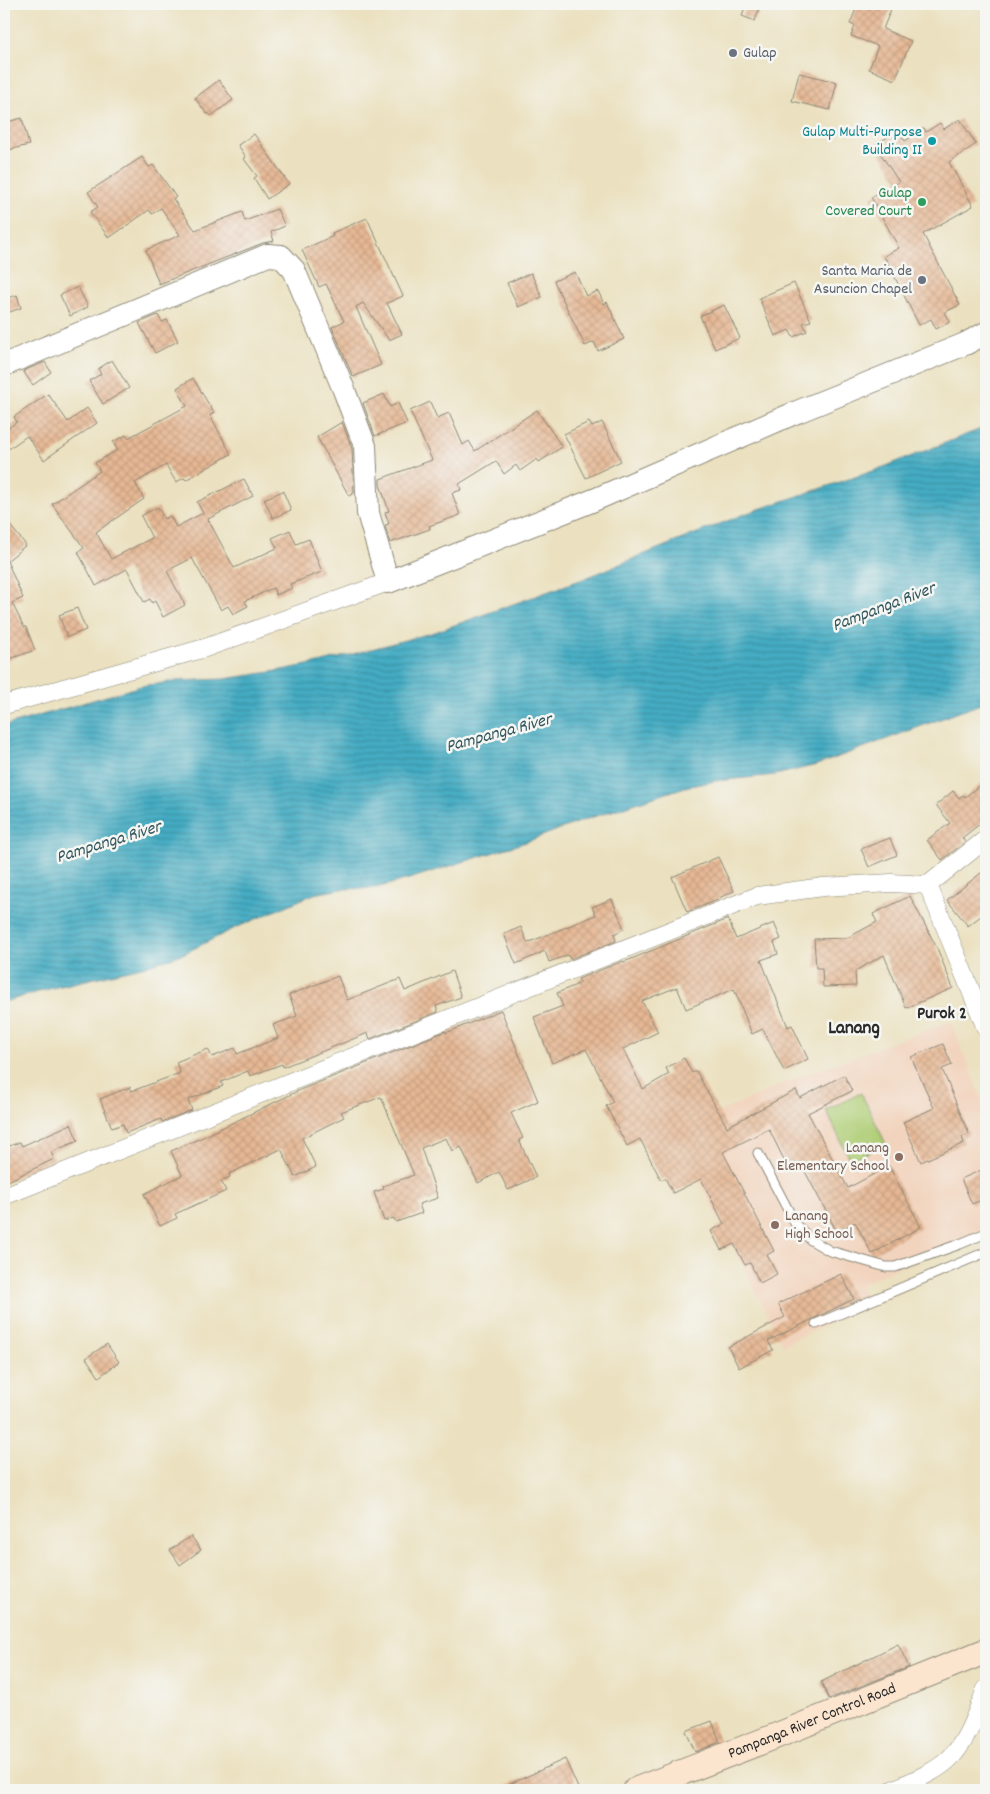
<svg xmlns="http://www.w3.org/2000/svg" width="990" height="1794" viewBox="0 0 990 1794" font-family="Dekko,sans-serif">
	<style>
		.built { fill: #f2d4be }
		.grass { fill: #aecd74; stroke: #6c7c50 }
		.water { fill: url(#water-rules); stroke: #386c77 }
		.building { fill: url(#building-cross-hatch) }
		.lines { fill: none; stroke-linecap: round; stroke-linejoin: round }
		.service-casing { stroke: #8b8676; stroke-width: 11 }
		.minor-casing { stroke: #8b8676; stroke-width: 19 }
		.tertiary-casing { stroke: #8b8676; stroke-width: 24 }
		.secondary-casing { stroke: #8b8676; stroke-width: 27 }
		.service { stroke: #fff; stroke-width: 9 }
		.minor { stroke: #fff; stroke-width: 18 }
		.tertiary { stroke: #fff; stroke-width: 22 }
		.secondary { stroke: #fbe5cf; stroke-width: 25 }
		.worship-dot { fill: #6b7280; stroke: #f6f6f2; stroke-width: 2 }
		.culture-dot { fill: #0f9aa8; stroke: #f6f6f2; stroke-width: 2 }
		.leisure-dot { fill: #2e9e5b; stroke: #f6f6f2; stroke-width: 2 }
		.education-dot { fill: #8d6e63; stroke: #f6f6f2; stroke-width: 2 }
		.labels { text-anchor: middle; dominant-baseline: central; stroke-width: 5; stroke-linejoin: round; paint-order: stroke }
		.worship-label { font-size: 16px; fill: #5b616d; stroke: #f6f6f2; text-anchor: start }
		.culture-label { font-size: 16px; fill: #0d838f; stroke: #f6f6f2; text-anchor: end }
		.leisure-label { font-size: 16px; fill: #27864d; stroke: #f6f6f2; text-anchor: end }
		.education-label { font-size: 16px; fill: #785e54; stroke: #f6f6f2; text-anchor: end }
		.street-label { font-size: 16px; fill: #2b2b2b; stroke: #f6f6f2 }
		.water-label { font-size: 18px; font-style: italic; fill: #345860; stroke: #f6f6f2 }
		.neighbourhood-label { font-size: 18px; font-weight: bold; fill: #2b2b2b; stroke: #f6f6f2 }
		.quarter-label { font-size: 19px; font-weight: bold; fill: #2b2b2b; stroke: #f6f6f2 }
	</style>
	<defs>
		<pattern id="water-rules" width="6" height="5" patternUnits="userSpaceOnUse" patternTransform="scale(1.25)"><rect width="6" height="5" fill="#44acc3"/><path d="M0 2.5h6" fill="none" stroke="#398c9f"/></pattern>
		<pattern id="building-cross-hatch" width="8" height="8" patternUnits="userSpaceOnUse" patternTransform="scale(1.25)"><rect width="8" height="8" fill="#e6b894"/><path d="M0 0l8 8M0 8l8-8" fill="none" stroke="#c59e80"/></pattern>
	</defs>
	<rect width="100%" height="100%" fill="#f6f6f2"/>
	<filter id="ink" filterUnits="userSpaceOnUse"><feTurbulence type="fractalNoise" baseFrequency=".02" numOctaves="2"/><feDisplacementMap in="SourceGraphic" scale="10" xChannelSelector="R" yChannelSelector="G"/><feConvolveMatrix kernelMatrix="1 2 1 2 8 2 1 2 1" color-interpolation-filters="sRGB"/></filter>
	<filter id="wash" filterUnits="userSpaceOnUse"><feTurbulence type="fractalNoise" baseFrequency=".0096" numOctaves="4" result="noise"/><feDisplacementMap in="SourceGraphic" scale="20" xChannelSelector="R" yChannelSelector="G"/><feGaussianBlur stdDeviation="1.12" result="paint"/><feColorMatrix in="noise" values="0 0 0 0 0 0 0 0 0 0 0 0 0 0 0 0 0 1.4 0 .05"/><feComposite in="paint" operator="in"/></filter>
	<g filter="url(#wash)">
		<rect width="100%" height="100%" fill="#ebe1c0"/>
		<path class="built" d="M 951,1021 L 986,1109 L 986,1229 L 860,1285 L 870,1304 L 783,1345 L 674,1132 L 794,1079 Z"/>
		<path class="grass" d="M 861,1093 L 886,1144 L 850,1161 L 826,1110 Z"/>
		<path class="water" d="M 986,427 L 986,702 L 817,765 L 775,775 L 716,781 L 685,787 L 584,820 L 526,842 L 409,879 L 376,888 L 341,889 L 314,894 L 233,929 L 183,954 L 142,967 L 52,988 L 4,1002 L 4,726 L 141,686 L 177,681 L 224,679 L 271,672 L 323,662 L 435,632 L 583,579 L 747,513 L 876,470 Z"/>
		<g id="blocks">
			<path class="building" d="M 746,4 L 761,4 L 755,21 L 742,16 Z
				M 858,4 L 893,4 L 883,29 L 911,41 L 895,80 L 869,69 L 878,46 L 851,36 L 855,26 L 850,24 Z
				M 799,73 L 837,82 L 830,110 L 792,101 Z
				M 219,80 L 233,100 L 211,116 L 208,113 L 207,114 L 195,98 Z
				M 22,118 L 29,145 L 4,151 L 4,123 Z
				M 960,119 L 976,144 L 949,162 L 973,206 L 923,234 L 960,305 L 945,312 L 950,322 L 936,329 L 931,319 L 919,325 L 884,256 L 899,248 L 871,197 L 899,182 L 875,145 L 898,130 L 905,141 L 924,128 L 926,132 L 940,123 L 944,129 Z
				M 254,134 L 289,184 L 267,199 L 254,178 L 257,176 L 244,159 L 246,157 L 238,145 Z
				M 142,157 L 149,167 L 153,165 L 176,197 L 173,199 L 195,230 L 242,212 L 245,221 L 277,209 L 285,226 L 271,232 L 274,241 L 263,243 L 159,284 L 146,250 L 180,235 L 161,208 L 152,214 L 149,210 L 109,238 L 90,212 L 98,207 L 88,192 Z
				M 367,218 L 403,296 L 387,303 L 402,334 L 389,340 L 363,303 L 356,307 L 381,365 L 353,377 L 332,327 L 344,321 L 326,284 L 319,287 L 302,250 L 333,236 L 332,233 Z
				M 575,272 L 586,296 L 598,291 L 604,304 L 607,302 L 624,339 L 598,351 L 594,342 L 585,346 L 554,281 Z
				M 531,273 L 542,297 L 518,307 L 507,283 Z
				M 794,283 L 811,321 L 803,323 L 807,331 L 793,337 L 789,330 L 775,336 L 759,298 Z
				M 78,287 L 88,307 L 70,316 L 60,295 Z
				M 17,295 L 21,308 L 4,314 L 4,299 Z
				M 724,305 L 740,338 L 715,349 L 700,316 Z
				M 158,315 L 162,322 L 167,320 L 178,341 L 155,353 L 139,323 Z
				M 112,360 L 129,388 L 103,404 L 89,381 L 101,374 L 98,369 Z
				M 45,362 L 51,372 L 33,385 L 23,371 Z
				M 193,378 L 214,413 L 210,415 L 231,454 L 186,480 L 184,478 L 176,482 L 166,465 L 135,483 L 144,499 L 96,532 L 111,559 L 152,538 L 141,516 L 158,507 L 164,519 L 170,516 L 176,527 L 203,513 L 197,502 L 244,479 L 253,496 L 208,519 L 234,568 L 277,548 L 272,538 L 290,530 L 296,544 L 309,539 L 322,572 L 290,584 L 292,588 L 276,595 L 273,588 L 245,601 L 248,606 L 233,614 L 228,606 L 221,610 L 192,558 L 167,571 L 185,605 L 163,617 L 155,601 L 152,603 L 150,599 L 144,602 L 127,569 L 96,586 L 78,552 L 84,548 L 52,504 L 100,471 L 95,463 L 117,450 L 113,442 L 126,435 L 128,438 L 187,406 L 177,388 Z
				M 48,394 L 68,422 L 87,408 L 97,423 L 44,460 L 27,436 L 4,452 L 4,431 L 17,422 L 14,417 Z
				M 384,394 L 390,407 L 398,403 L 407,423 L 375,436 L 363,403 Z
				M 430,402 L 437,418 L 449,413 L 463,445 L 469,441 L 475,451 L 537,410 L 562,447 L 539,462 L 537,459 L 520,471 L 516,465 L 504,474 L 496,461 L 459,484 L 461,490 L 452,493 L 460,515 L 429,526 L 430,529 L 390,543 L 385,525 L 389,524 L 385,512 L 389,511 L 380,485 L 380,479 L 432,460 L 410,411 Z
				M 342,422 L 352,449 L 354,493 L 349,496 L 317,437 Z
				M 589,422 L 592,427 L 602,422 L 621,461 L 586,478 L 564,434 Z
				M 283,491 L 291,510 L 273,518 L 264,499 Z
				M 4,518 L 26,545 L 7,561 L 23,598 L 12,603 L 24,627 L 26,627 L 35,650 L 4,661 Z
				M 77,608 L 86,630 L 67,637 L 59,615 Z
				M 986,780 L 986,819 L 962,838 L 965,842 L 942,860 L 927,840 L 950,823 L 936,805 L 953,791 L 959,798 L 963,795 L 965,797 Z
				M 890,838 L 897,855 L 869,867 L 861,849 Z
				M 718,857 L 734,891 L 719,898 L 720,899 L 687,912 L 672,877 Z
				M 986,869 L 986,912 L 968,926 L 947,900 Z
				M 910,896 L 937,948 L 953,988 L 906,1008 L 884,955 L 855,971 L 856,986 L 823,987 L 822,968 L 816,968 L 814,939 L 847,938 L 877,922 L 873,914 Z
				M 612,899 L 624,929 L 614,934 L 616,941 L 570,959 L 568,955 L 549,962 L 545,951 L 516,964 L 504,934 L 521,927 L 527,942 L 532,941 L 596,915 L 592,907 Z
				M 728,919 L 736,939 L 774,923 L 781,939 L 774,942 L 778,954 L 761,960 L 788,1027 L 792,1025 L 808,1059 L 784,1071 L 763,1029 L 752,1034 L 734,989 L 686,1009 L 677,987 L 642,1001 L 658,1032 L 623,1049 L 643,1089 L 669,1074 L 666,1068 L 684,1058 L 692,1073 L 696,1071 L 727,1127 L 796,1090 L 800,1098 L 844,1075 L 852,1091 L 808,1113 L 848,1188 L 889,1166 L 921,1227 L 872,1254 L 855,1222 L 837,1232 L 800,1162 L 788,1168 L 769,1129 L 723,1152 L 774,1251 L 767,1255 L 777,1274 L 760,1283 L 750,1263 L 745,1265 L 734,1244 L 721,1250 L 711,1231 L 724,1224 L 701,1179 L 673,1193 L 665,1178 L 661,1180 L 640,1139 L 627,1146 L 606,1106 L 613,1102 L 586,1049 L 552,1063 L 534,1017 L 563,1006 L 557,993 L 581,983 L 578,979 L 623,961 L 624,962 Z
				M 452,971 L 461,997 L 436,1006 L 438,1012 L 370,1039 L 368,1033 L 283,1067 L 282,1064 L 250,1076 L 248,1071 L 221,1082 L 223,1086 L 188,1100 L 192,1110 L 162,1122 L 161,1119 L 126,1133 L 123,1124 L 112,1128 L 100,1099 L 130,1087 L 132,1091 L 180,1073 L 176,1062 L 208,1049 L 212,1057 L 235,1048 L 237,1054 L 278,1038 L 273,1025 L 297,1016 L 289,995 L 338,976 L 347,1000 L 400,979 L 405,991 Z
				M 501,1010 L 538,1101 L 511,1113 L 523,1138 L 519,1140 L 536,1177 L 508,1190 L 499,1172 L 478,1183 L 461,1147 L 452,1151 L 446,1138 L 421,1148 L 438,1198 L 419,1204 L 422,1213 L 396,1222 L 394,1218 L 384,1221 L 374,1192 L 384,1189 L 383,1186 L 414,1175 L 381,1097 L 341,1112 L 344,1117 L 302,1138 L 316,1167 L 295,1177 L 281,1149 L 229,1174 L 230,1177 L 221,1181 L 226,1191 L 175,1214 L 177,1218 L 160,1226 L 144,1194 L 182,1175 L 171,1151 L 203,1137 L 300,1090 L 446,1031 L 446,1033 Z
				M 943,1044 L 952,1065 L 942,1069 L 969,1134 L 962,1137 L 964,1143 L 921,1162 L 903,1122 L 934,1108 L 911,1057 Z
				M 71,1124 L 78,1141 L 51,1152 L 54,1159 L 4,1183 L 4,1148 L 20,1142 L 22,1146 Z
				M 986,1168 L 986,1198 L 972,1204 L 961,1179 Z
				M 841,1274 L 854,1299 L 768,1341 L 773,1350 L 739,1368 L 728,1347 L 785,1317 L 778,1304 Z
				M 107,1344 L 119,1362 L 99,1377 L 86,1358 Z
				M 191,1536 L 201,1550 L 180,1565 L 170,1550 Z
				M 898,1644 L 909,1667 L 829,1699 L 821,1682 Z
				M 712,1721 L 720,1742 L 695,1752 L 686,1731 Z
				M 565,1759 L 579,1790 L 497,1790 Z"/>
		</g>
	</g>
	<g filter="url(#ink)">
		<use href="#blocks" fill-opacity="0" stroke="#8b8676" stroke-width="1"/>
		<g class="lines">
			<defs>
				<path id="service" d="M 758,1153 L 796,1225 L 811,1240 L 830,1251 L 886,1267 L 895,1267 L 960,1244 L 986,1233
					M 816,1324 L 986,1252"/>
				<path id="minor" d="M 4,705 L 205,648 L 388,582
					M 928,885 L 986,1028
					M 4,1196 L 757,896 L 823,887 L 891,883 L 928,885 L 986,839
					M 892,1790 C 912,1781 938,1772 953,1755 C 969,1737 977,1711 986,1689"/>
				<path id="tertiary" d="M 4,365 L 268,255 L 281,256 L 294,270 L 344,390 L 365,446 L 368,513 L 388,582 L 594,500 L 797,412 L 965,344 L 986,333"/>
				<g id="secondary">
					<path id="s1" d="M 636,1790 L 771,1738 L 986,1651"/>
				</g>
			</defs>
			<use href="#service" class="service-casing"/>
			<use href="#minor" class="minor-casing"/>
			<use href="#tertiary" class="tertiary-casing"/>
			<use href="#secondary" class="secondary-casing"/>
			<use href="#service" class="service"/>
			<use href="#minor" class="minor"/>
			<use href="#tertiary" class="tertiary"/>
			<use href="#secondary" class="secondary"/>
		</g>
	</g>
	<g class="worship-dot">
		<circle cx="733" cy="53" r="5"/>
		<circle cx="922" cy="280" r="5"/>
	</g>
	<circle class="culture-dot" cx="932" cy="141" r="5"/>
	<circle class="leisure-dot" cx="922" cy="202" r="5"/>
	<g class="education-dot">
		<circle cx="899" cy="1157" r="5"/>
		<circle cx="775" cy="1225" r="5"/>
	</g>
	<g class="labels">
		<g class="worship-label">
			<text x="743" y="53">Gulap</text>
			<text x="912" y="271" text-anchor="end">Santa Maria de<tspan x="912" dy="18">Asuncion Chapel</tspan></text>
		</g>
		<g class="culture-label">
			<text x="922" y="132">Gulap Multi-Purpose<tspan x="922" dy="18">Building II</tspan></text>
		</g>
		<g class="leisure-label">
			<text x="912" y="193">Gulap<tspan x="912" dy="18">Covered Court</tspan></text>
		</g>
		<g class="education-label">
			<text x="889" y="1148">Lanang<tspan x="889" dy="18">Elementary School</tspan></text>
			<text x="785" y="1216" text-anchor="start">Lanang<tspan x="785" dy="18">High School</tspan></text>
		</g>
		<g class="street-label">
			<text stroke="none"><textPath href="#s1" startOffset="189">Pampanga River Control Road</textPath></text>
		</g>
		<g class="water-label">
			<text transform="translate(884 608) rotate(-21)">Pampanga River</text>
			<text transform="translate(499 734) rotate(-15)">Pampanga River</text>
			<text transform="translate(109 843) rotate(-17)">Pampanga River</text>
		</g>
		<g class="neighbourhood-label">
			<text x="942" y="1014">Purok 2</text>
		</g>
		<g class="quarter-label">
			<text x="854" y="1029">Lanang</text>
		</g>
	</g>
	<rect width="990" height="1794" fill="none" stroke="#f6f6f2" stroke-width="20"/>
</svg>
